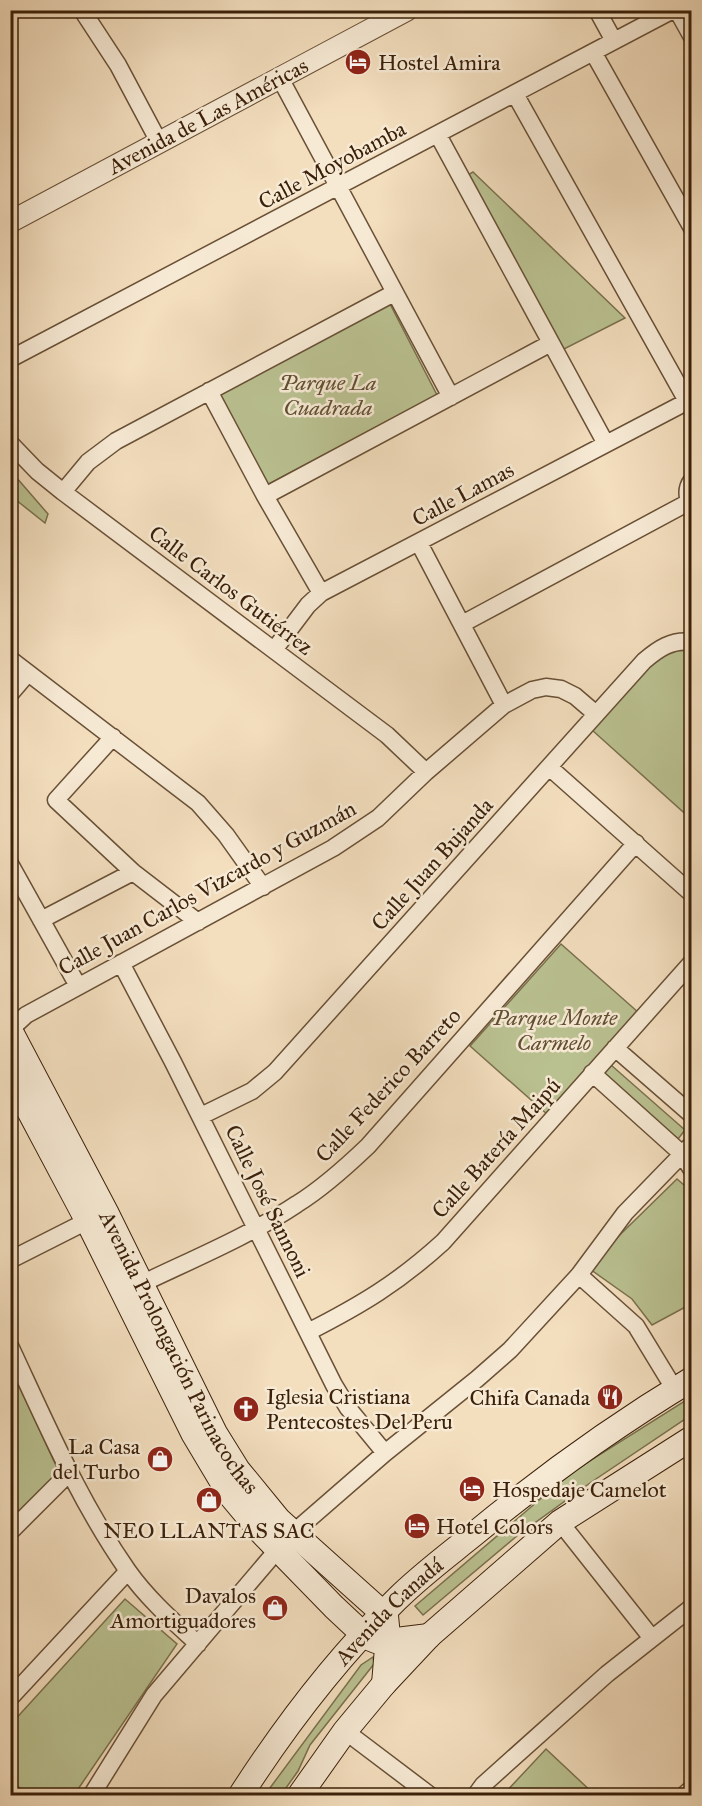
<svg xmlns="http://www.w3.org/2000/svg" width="702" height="1806" viewBox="0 0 702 1806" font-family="'IM FELL Great Primer',serif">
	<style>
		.green { fill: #bac191; stroke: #7a704d; stroke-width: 1.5 }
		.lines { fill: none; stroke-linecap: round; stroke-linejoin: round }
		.minor-casing { stroke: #695036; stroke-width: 19 }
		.tertiary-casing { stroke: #695036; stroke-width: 23 }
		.secondary-casing { stroke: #3b2009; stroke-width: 26 }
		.minor { stroke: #f7ead5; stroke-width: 16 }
		.tertiary { stroke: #f7ead5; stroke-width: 21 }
		.secondary { stroke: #f7ead5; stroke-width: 24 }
		.labels { text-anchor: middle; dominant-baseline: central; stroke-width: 5; stroke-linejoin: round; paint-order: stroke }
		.poi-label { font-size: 22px; fill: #3b2009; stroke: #f7ead5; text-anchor: start }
		.street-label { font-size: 22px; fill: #3b2009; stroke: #f7ead5 }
		.park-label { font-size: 22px; font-style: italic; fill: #615032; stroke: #f7ead5 }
	</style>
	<rect width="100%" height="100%" fill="#f3debe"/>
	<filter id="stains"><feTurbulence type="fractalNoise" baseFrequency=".00333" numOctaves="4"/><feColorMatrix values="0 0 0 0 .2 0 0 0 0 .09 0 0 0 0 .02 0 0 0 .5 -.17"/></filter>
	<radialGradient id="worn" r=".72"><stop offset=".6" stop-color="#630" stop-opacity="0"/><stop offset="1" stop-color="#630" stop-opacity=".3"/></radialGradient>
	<path class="green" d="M 473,172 L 625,318 L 562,350 L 466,176 Z
		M 390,304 L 437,395 L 267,485 L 219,394 Z
		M 10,464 L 16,477 L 48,514 L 45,523 L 11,496 Z
		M 691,648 L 691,819 L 592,730 L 652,663 L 665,653 Z
		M 561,944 L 639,1013 L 548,1115 L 470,1046 Z
		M 611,1065 L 685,1130 L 678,1139 L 604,1073 Z
		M 677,1179 L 691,1191 L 691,1304 L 652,1325 L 632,1299 L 587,1267 Z
		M 10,1367 L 59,1472 L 10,1522 Z
		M 691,1397 L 691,1415 L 590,1483 L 518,1535 L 423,1615 L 415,1606 L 572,1472 Z
		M 125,1599 L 177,1644 L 74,1795 L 29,1795 L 11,1781 L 11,1724 Z
		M 373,1657 L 374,1664 L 310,1745 L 298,1771 L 281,1795 L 264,1796 L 361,1665 Z
		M 546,1749 L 595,1795 L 503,1795 Z"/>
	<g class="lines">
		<defs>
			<path id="minor" d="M 82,10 L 118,65 L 159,142
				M 597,10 L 614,41
				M 677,10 L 692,37
				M 593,52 L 692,228
				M 280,78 L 451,397
				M 515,94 L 687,401
				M 438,135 L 606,444
				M 10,359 L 673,10
				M 209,391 L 265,496 L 321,593
				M 10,443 L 37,471 L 63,492 L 387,735 L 426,772
				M 692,480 C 686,488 686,497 692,506
				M 63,492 L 88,462 L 116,441 L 394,293
				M 265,496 L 551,343
				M 419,543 L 504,705
				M 462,624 L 689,502
				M 274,650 L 308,605 L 321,593 L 692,399
				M 10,659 L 198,803 L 226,835 L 263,887
				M 10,694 L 28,673
				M 113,737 L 56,800 L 133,872 L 198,922
				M 549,767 L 692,894
				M 10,864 L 78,986
				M 41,920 L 133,872
				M 121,963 L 173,1062 L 334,1385 L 348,1408 L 385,1453
				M 10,1030 L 26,1015 L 333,848 L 378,818 L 426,772 L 504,705 L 532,690 L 546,687 L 561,689 L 575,696 L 596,714
				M 615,1048 L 692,1115
				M 592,1073 L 681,1153 L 692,1170
				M 201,1116 L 252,1091 L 275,1072 L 644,661 C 658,649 672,639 692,642
				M 10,1260 L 97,1216
				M 579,1275 L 636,1326 L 675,1390
				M 133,1288 C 188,1261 246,1238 297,1204 C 323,1188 346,1167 368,1146 L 636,843
				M 308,1332 C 361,1305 398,1283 443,1242 L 692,962
				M 10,1346 C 46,1423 79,1501 128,1571 C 147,1598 173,1621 198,1644
				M 560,1522 L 651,1637
				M 10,1532 L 68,1474
				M 10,1698 L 128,1571
				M 345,1731 L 431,1796
				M 91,1796 L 154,1695 L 278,1549 L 293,1533 L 385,1453 L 477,1379 L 510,1350 L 579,1275 L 625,1213 L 692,1144
				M 475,1796 L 483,1785 L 607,1674 L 692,1607
				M 683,1796 L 692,1788"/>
			<path id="tertiary" d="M 10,222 L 407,10"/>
			<g id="secondary">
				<path id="s1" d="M 10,1030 L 106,1212 L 215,1433 L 238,1470 L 279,1520 L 386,1616 L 388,1636 L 384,1684"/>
				<path d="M 10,1075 L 87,1220 L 193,1433 L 230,1495 L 261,1532 L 334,1607 L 366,1637 L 376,1641 L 388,1641 L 429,1636"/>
				<path id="s2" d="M 240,1796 C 285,1726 337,1658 396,1600 C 420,1576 447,1556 473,1535 C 542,1478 614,1426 692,1379"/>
				<path d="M 299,1796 L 345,1731 L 384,1684 L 429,1636 L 560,1522 L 692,1438"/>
			</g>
		</defs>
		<use href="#minor" class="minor-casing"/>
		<use href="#tertiary" class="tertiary-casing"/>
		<use href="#secondary" class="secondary-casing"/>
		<use href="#minor" class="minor"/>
		<use href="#tertiary" class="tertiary"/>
		<use href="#secondary" class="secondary"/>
	</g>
	<defs>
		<symbol id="hotel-disc" viewBox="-11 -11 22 22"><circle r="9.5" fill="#8f2418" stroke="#f7ead5"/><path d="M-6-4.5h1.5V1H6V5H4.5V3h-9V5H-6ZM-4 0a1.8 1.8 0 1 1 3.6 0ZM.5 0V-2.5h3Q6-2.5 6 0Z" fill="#fff"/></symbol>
		<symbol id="restaurant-disc" viewBox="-11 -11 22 22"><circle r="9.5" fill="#8f2418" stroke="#f7ead5"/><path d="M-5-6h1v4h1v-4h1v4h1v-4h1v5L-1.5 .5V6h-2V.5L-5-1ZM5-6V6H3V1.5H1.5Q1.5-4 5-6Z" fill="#fff"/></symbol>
		<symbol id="church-disc" viewBox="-11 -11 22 22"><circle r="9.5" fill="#8f2418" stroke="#f7ead5"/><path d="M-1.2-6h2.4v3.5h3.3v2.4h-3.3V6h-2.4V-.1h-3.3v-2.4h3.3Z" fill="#fff"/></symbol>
		<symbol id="shop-disc" viewBox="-11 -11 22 22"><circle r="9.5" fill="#8f2418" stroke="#f7ead5"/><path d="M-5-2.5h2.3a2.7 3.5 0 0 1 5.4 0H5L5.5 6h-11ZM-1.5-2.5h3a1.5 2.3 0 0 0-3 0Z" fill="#fff"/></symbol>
	</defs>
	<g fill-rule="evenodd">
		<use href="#hotel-disc" x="343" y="47" width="30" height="30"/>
		<use href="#restaurant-disc" x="595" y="1382" width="30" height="30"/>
		<use href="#church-disc" x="231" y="1394" width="30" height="30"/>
		<use href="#shop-disc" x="145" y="1444" width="30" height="30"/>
		<use href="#hotel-disc" x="457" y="1474" width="30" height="30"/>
		<use href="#shop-disc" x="194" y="1485" width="30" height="30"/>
		<use href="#hotel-disc" x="402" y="1511" width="30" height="30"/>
		<use href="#shop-disc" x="260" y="1593" width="30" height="30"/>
	</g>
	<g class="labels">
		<g class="poi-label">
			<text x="378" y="62">Hostel Amira</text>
			<text x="266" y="1396">Iglesia Cristiana<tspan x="266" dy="25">Pentecostes Del Peru</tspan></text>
			<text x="590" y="1397" text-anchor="end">Chifa Canada</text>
			<text x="140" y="1446" text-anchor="end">La Casa<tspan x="140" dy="25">del Turbo</tspan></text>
			<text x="492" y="1489">Hospedaje Camelot</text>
			<text x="436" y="1526">Hotel Colors</text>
			<text x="209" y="1530" text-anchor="middle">NEO LLANTAS SAC</text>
			<text x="256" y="1595" text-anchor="end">Davalos<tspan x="256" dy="25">Amortiguadores</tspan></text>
		</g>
		<g class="street-label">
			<text transform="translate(208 116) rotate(-28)">Avenida de Las Américas</text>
			<text transform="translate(332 165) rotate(-28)">Calle Moyobamba</text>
			<text transform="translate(463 494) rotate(-28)">Calle Lamas</text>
			<text transform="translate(231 590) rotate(37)">Calle Carlos Gutiérrez</text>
			<text transform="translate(432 864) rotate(-48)">Calle Juan Bujanda</text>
			<text transform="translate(207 888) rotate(-29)">Calle Juan Carlos Vizcardo y Guzmán</text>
			<text transform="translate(388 1085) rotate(-47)">Calle Federico Barreto</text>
			<text transform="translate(496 1148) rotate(-48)">Calle Batería Maipú</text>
			<text transform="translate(268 1201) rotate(64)">Calle José Sannoni</text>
			<text stroke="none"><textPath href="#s1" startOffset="364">Avenida Prolongación Parinacochas</textPath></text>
			<text stroke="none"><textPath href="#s2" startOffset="238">Avenida Canadá</textPath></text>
		</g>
		<g class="park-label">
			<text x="328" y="382">Parque La<tspan x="328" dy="25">Cuadrada</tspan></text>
			<text x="554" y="1017">Parque Monte<tspan x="554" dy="25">Carmelo</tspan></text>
		</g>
	</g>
	<rect width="702" height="1806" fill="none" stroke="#f3debe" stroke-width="36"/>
	<rect x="12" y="12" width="678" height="1782" fill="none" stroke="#3b2009" stroke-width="3"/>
	<rect x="18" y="18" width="666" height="1770" fill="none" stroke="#3b2009" stroke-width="1.5"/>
	<rect width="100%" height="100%" filter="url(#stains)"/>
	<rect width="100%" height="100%" fill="url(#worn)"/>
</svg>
